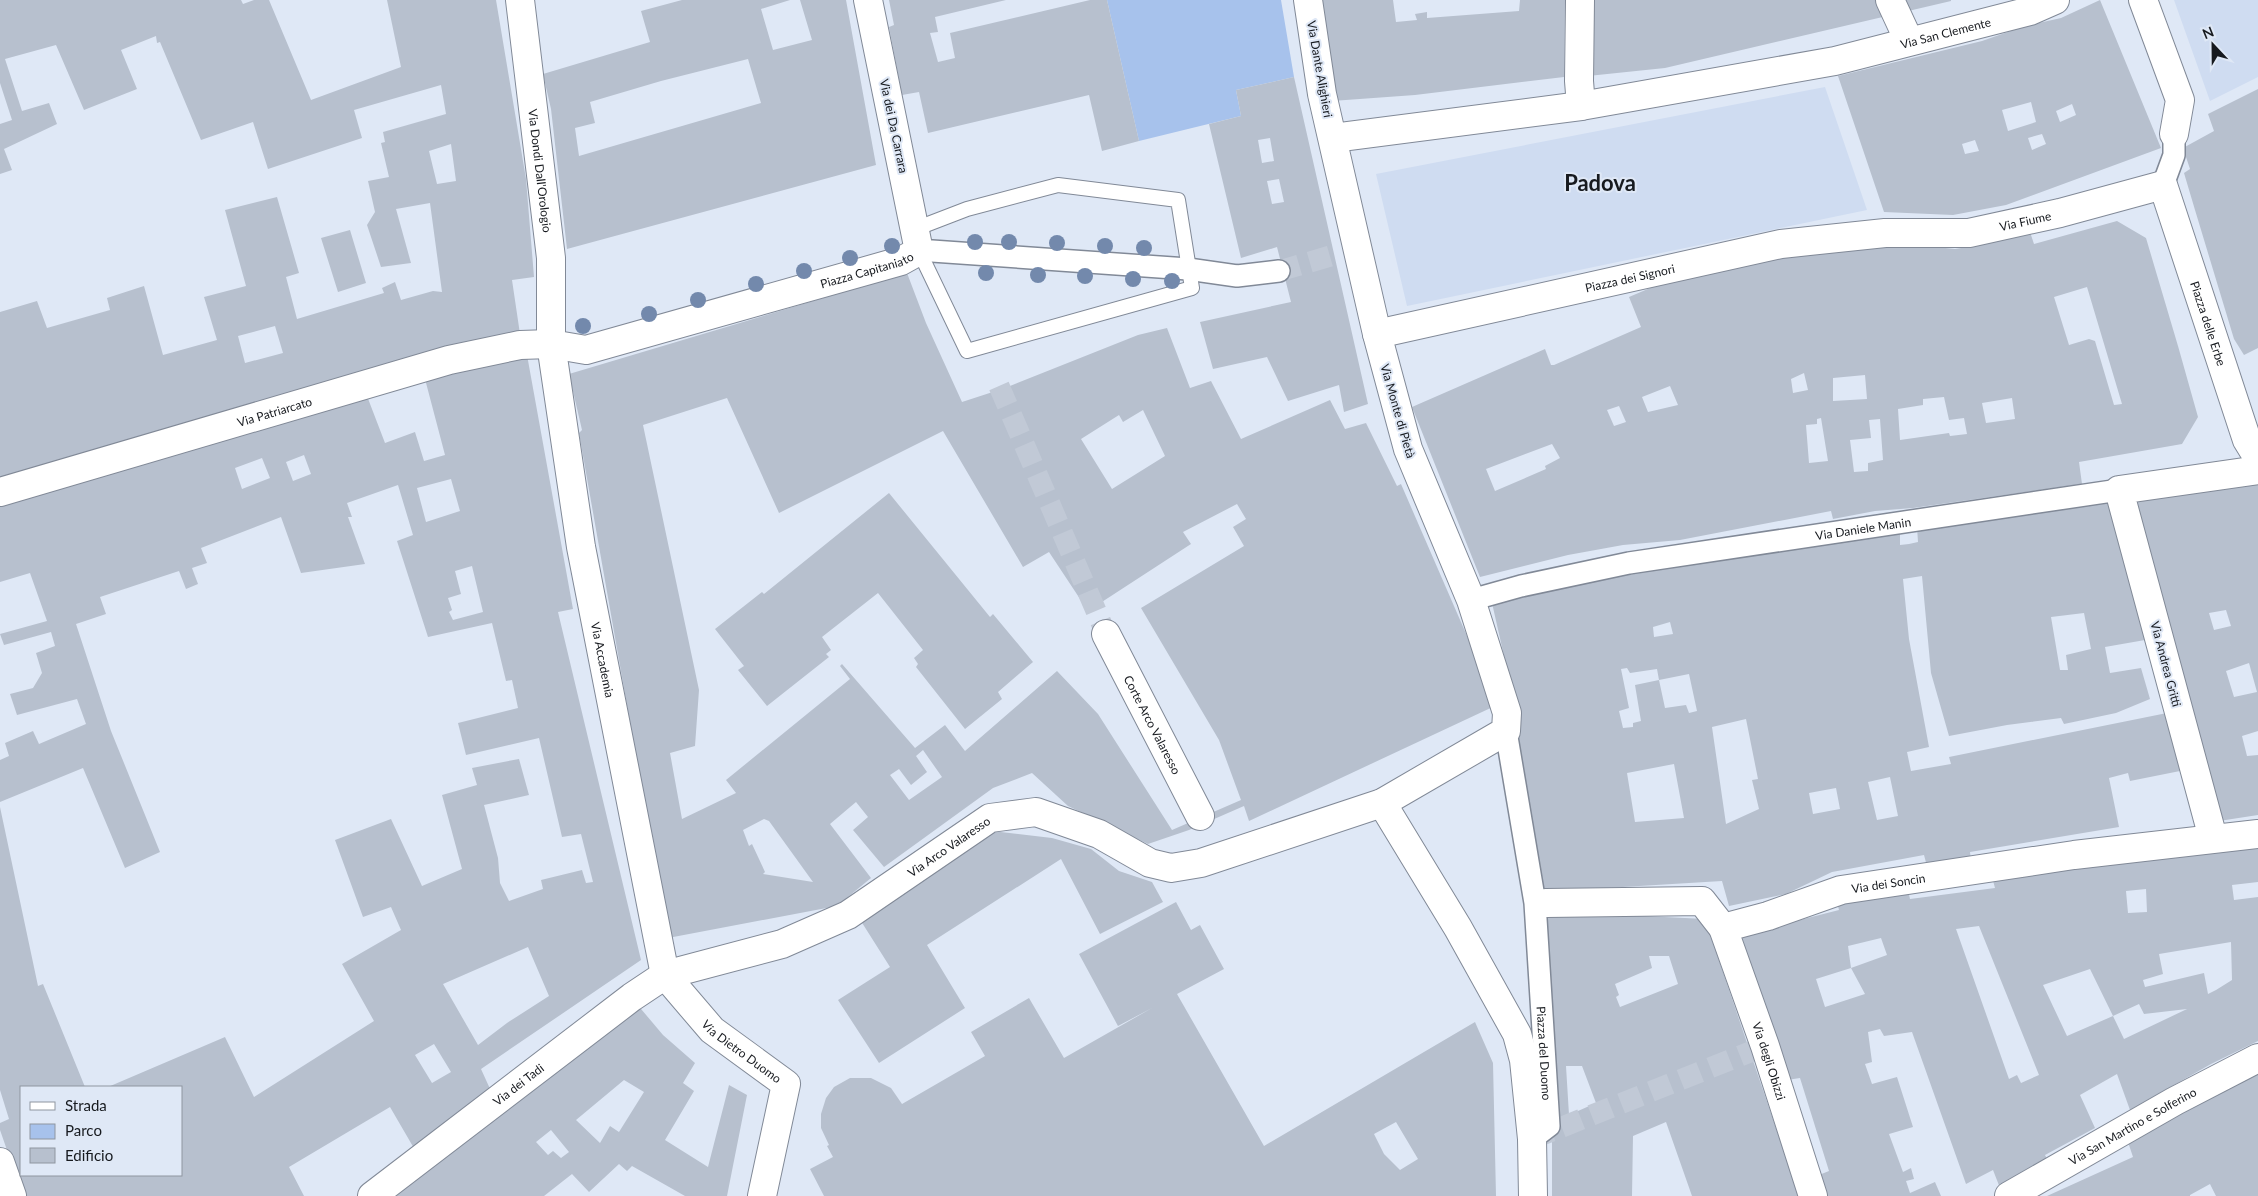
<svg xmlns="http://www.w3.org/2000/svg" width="2258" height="1196" viewBox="0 0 2258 1196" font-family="Lato,sans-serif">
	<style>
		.built { fill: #cfdcf1 }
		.green { fill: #a7c2ec }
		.building { fill: #b7c0ce; fill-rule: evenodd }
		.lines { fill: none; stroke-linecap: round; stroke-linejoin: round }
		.pedestrian-tunnel { stroke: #c1c9d6; stroke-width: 21; stroke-dasharray: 21 11; stroke-linecap: butt }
		.service-casing { stroke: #818997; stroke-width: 16 }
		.pedestrian-casing { stroke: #818997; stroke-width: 24 }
		.minor-casing { stroke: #818997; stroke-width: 30 }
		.service { stroke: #fff; stroke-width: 14 }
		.pedestrian { stroke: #fff; stroke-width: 21 }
		.minor { stroke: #fff; stroke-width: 28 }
		.tree { fill: #7389ac }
		.labels { text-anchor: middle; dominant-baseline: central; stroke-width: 4; stroke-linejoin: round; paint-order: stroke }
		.street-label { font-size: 12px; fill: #171a1f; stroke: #dfe8f6 }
		.town-label { font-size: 22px; font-weight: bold; fill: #171a1f; stroke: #dfe8f6 }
	</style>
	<rect width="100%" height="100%" fill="#dfe8f6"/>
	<path class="built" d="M 2174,0 L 2258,0 L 2258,77 L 2210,101 Z
		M 1825,87 L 1867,210 L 1407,306 L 1376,174 Z"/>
	<path class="green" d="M 1107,0 L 1281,0 L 1294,77 L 1236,90 L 1241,116 L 1139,141 Z"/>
	<path class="building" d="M 0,0 L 241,0 L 243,4 L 254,0 L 269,0 L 311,100 L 401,67 L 387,0 L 496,0 L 526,179 L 534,277 L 512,280 L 520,334 L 0,479 L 0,312 L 37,301 L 47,328 L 110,310 L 107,298 L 144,286 L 163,355 L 217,340 L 204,297 L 246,286 L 225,210 L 277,197 L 299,273 L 286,277 L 297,319 L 384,293 L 382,288 L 395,282 L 401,300 L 433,291 L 442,292 L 430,203 L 396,209 L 411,263 L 381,267 L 367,225 L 375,212 L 368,181 L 389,177 L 381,143 L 385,142 L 383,132 L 446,114 L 441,85 L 354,110 L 362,138 L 268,169 L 253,122 L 201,140 L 160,42 L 157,43 L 156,36 L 121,50 L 137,89 L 84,110 L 56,45 L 5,59 L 22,111 L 49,103 L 57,124 L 4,149 L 12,170 L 0,174 L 0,124 L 12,120 L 0,83 ZM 451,144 L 456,181 L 437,184 L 429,151 ZM 275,326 L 283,353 L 245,363 L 238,336 Z
		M 682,0 L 790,0 L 761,9 L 773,50 L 812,40 L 800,0 L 846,0 L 876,165 L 567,249 L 551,109 L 543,74 L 650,42 L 641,11 ZM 748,59 L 761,103 L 579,156 L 575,128 L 595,123 L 590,102 L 661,81 Z
		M 889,0 L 1006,0 L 935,17 L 938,32 L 930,33 L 938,62 L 955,58 L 950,33 L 1090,0 L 1107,0 L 1139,141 L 1102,151 L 1089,95 L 928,133 L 919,92 L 902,95 L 889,27 L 894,25 Z
		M 1318,0 L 1393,0 L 1396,22 L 1417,20 L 1415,14 L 1427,12 L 1427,18 L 1519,11 L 1520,0 L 1565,0 L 1564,77 L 1415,95 L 1332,101 Z
		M 1592,0 L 1951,0 L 1951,1 L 1665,68 L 1588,76 Z
		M 2100,0 L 2161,148 L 2006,205 L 1953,215 L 1884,212 L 1838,76 L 1982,41 L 2025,26 L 2061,18 ZM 2031,102 L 2036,122 L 2008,131 L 2002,110 ZM 2072,104 L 2076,115 L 2060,122 L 2056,111 ZM 2042,134 L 2046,144 L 2032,150 L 2028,138 ZM 1975,140 L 1979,151 L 1965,154 L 1962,144 Z
		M 1294,77 L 1368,404 L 1344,412 L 1339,385 L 1288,401 L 1267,357 L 1213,369 L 1200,322 L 1291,302 L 1277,247 L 1241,258 L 1209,124 L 1241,116 L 1236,90 ZM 1270,138 L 1274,161 L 1262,163 L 1258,140 ZM 1279,179 L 1284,202 L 1272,204 L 1267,181 Z
		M 2258,89 L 2258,348 L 2244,355 L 2234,339 L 2195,210 L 2184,173 L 2190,169 L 2183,148 L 2214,131 L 2208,114 Z
		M 2117,221 L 2146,238 L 2178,346 L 2198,417 L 2182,444 L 2079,462 L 2082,484 L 1913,508 L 1875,511 L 1833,519 L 1831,511 L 1680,540 L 1623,545 L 1568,555 L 1480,577 L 1412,407 L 1545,349 L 1551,365 L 1554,365 L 1641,327 L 1629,297 L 1676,277 L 1736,260 L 1893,246 L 1936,247 L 1955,249 L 1986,244 L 2030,232 L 2034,244 ZM 2087,287 L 2122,404 L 2114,405 L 2095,341 L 2089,339 L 2069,345 L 2054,297 ZM 1804,373 L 1808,390 L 1793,393 L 1791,379 ZM 1865,375 L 1867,399 L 1833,401 L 1833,378 ZM 1670,386 L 1678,405 L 1648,412 L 1642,397 ZM 1944,397 L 1949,420 L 1964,418 L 1967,434 L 1950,436 L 1949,433 L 1900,440 L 1898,409 L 1923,405 L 1923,399 ZM 2012,398 L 2015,419 L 1986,423 L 1982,403 ZM 1619,406 L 1626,422 L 1614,426 L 1607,410 ZM 1821,418 L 1828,461 L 1809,463 L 1806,425 L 1817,424 L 1817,419 ZM 1880,419 L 1883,460 L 1868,463 L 1868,471 L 1854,472 L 1850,440 L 1871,438 L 1869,420 ZM 1552,444 L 1560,458 L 1545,466 L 1546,469 L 1495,491 L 1486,469 Z
		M 350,230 L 366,283 L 338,292 L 321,238 Z
		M 907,273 L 926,323 L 962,402 L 1005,388 L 1138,335 L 1167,328 L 1190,388 L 1211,381 L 1241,439 L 1330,400 L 1345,429 L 1366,423 L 1397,486 L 1401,484 L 1497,705 L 1249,821 L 1244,806 L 1189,830 L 1148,844 L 1068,806 L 1032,773 L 993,788 L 884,867 L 853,830 L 868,817 L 856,802 L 830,824 L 871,878 L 837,906 L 668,938 L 579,433 L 582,430 L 569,374 ZM 727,398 L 779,513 L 943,431 L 1023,567 L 1049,552 L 1088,611 L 1191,544 L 1183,532 L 1237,504 L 1246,519 L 1233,527 L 1244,546 L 1141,608 L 1219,740 L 1241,800 L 1172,830 L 1098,714 L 1057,671 L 965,751 L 945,725 L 915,748 L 842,664 L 840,666 L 850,679 L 726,780 L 736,793 L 682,819 L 670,753 L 695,746 L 699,690 L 643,425 ZM 1143,410 L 1165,456 L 1112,489 L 1081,439 L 1119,415 L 1123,422 ZM 923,750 L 942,777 L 909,800 L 890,775 L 899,769 L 911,785 L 927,772 L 916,756 ZM 764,819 L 769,821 L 813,882 L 763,874 L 765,872 L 752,844 L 749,846 L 743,830 Z
		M 527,355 L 573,609 L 558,612 L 641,960 L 481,1069 L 491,1091 L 415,1150 L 390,1107 L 289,1167 L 304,1196 L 23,1196 L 0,1130 L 0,1123 L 9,1119 L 0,1090 L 0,807 L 38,986 L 43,984 L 85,1087 L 21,1087 L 21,1175 L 181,1175 L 181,1087 L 108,1087 L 225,1037 L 254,1097 L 374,1021 L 342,964 L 401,930 L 391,907 L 363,917 L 335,840 L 391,819 L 422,886 L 462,869 L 442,795 L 477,785 L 472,768 L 519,759 L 529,795 L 484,805 L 498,858 L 500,883 L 509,901 L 543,889 L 541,880 L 582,870 L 586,883 L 593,882 L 581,834 L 562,837 L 539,738 L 466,755 L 458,723 L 518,708 L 512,680 L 506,681 L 492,623 L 428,637 L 397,541 L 413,535 L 398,485 L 347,503 L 352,517 L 348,517 L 365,564 L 301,573 L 281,517 L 201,548 L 207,563 L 192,568 L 198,584 L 186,589 L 179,571 L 100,597 L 106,614 L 76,624 L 111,731 L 160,852 L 125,868 L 83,768 L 0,802 L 0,760 L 9,756 L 5,743 L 33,731 L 39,744 L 86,724 L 77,699 L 17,715 L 10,694 L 33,688 L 42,673 L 36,653 L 55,646 L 51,632 L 4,645 L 0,634 L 47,621 L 30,573 L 0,582 L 0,504 L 367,396 L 385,443 L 415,432 L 424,461 L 445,455 L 425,379 ZM 304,455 L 311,474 L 293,481 L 286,462 ZM 262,458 L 270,478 L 242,489 L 235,468 ZM 451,479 L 460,511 L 426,522 L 417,488 ZM 472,566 L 483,612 L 453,620 L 449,612 L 452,610 L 448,598 L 461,594 L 455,571 ZM 528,947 L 549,996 L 507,1023 L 478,1045 L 443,984 ZM 434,1044 L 451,1072 L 432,1083 L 415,1055 Z
		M 2258,477 L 2258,731 L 2242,736 L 2247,756 L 2258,755 L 2258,815 L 2219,821 L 2128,500 ZM 2226,610 L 2231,626 L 2214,630 L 2209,613 ZM 2249,663 L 2257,692 L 2234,697 L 2226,671 Z
		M 889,493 L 990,617 L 993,614 L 1033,662 L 998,692 L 1002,699 L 965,729 L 916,667 L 918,664 L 914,658 L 923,650 L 878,593 L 822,637 L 831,650 L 826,654 L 829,657 L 767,706 L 738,670 L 744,666 L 715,629 L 762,592 L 764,594 Z
		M 2114,498 L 2145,640 L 2105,647 L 2110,673 L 2141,668 L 2150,699 L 2116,713 L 2064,724 L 2061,718 L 2007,725 L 1949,736 L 1931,673 L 1922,576 L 1903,579 L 1909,639 L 1929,747 L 1907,752 L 1911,771 L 1951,764 L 1949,757 L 2167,713 L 2180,771 L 2130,781 L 2128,773 L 2109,778 L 2119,827 L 1970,852 L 1971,861 L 1928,870 L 1924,855 L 1832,872 L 1786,894 L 1729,906 L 1722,881 L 1540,892 L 1509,678 L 1492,603 L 1583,580 L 1900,528 L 1900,545 L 1909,544 L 1918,542 L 1917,527 ZM 2084,613 L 2091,649 L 2066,655 L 2068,670 L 2060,670 L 2051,617 ZM 1670,622 L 1673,634 L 1654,637 L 1653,627 ZM 1627,668 L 1630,673 L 1657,669 L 1659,680 L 1689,674 L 1697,711 L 1689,713 L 1686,705 L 1665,708 L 1659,680 L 1635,685 L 1641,721 L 1633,723 L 1633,727 L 1623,728 L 1619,711 L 1629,708 L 1621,669 ZM 1746,719 L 1758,779 L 1752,780 L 1759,809 L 1726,824 L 1712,727 ZM 1674,764 L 1684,818 L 1635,822 L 1627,773 ZM 1890,777 L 1898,816 L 1877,820 L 1868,782 ZM 1836,788 L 1840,809 L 1813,814 L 1809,793 Z
		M 992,831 L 1052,838 L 1091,849 L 1119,871 L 1152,882 L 1163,902 L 1100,934 L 1061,859 L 927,945 L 965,1008 L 879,1063 L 838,1000 L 890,967 L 859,918 Z
		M 2258,844 L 2258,882 L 2232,885 L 2234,900 L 2258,897 L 2258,1041 L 2211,1064 L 2130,1110 L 2117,1074 L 2080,1095 L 2095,1128 L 2045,1155 L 2049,1163 L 2000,1188 L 1993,1170 L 1966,1184 L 1912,1032 L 1884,1036 L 1880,1029 L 1868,1032 L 1872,1062 L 1865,1064 L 1872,1084 L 1897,1077 L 1913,1127 L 1889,1134 L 1903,1172 L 1911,1168 L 1914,1179 L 1906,1181 L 1910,1193 L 1935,1182 L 1941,1196 L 1826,1196 L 1819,1175 L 1829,1171 L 1800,1078 L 1787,1080 L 1741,935 L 1839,910 L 1837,903 L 1908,890 L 1910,899 L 1995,888 L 1992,877 ZM 2146,889 L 2147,912 L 2128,913 L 2126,891 ZM 1979,926 L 2039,1075 L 2021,1083 L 2017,1075 L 2009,1079 L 1956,929 ZM 1881,938 L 1887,955 L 1851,968 L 1865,994 L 1825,1007 L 1816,979 L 1851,968 L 1848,946 ZM 2231,942 L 2232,980 L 2216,990 L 2208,994 L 2204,973 L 2145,987 L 2143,980 L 2163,974 L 2159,954 ZM 2090,969 L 2113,1016 L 2139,1004 L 2144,1014 L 2187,1009 L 2124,1039 L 2113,1016 L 2067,1036 L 2043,985 Z
		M 1176,902 L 1191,930 L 1200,925 L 1224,969 L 1177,994 L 1264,1146 L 1475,1022 L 1493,1063 L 1496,1196 L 824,1196 L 810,1169 L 833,1157 L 827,1146 L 829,1145 L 821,1128 L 821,1114 L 826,1098 L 834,1087 L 850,1078 L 871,1078 L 891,1088 L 902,1104 L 985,1056 L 971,1032 L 1029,998 L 1064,1058 L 1152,1008 L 1118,1026 L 1079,954 ZM 1396,1122 L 1418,1159 L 1400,1170 L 1384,1154 L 1374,1134 Z
		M 1643,908 L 1644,916 L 1705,919 L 1799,1196 L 1692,1196 L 1666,1122 L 1633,1136 L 1632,1196 L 1552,1196 L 1552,1122 L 1544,911 ZM 1649,956 L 1669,956 L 1678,984 L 1620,1007 L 1616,997 L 1619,995 L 1615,984 L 1652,968 ZM 1566,1066 L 1582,1066 L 1596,1103 L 1569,1115 Z
		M 636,1003 L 663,1035 L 695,1063 L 683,1083 L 694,1091 L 665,1140 L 708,1167 L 729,1085 L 747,1095 L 727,1196 L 685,1196 L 632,1166 L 627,1171 L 619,1164 L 589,1192 L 572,1174 L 544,1196 L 392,1196 ZM 624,1080 L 644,1092 L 619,1132 L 610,1126 L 600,1143 L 576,1120 ZM 551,1130 L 569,1152 L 561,1158 L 553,1151 L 548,1155 L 536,1142 Z
		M 2258,1072 L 2258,1196 L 2216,1196 L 2210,1184 L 2190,1195 L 2190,1196 L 2047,1196 L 2133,1157 L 2128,1142 Z"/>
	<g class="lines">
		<path class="pedestrian-tunnel" d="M 1279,271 L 1334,255
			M 999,386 L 1106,634
			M 1532,1139 L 1765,1046"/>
		<defs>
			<path id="service" d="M 915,229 L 967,209 L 1058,185 L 1178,200 L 1192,288 L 967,351 L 919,251"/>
			<g id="pedestrian">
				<path d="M 2163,185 L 2174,155 L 2174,134"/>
				<path d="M 919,251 L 932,251 L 1188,269 L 1237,276 L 1279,271"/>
				<path id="s1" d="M 1471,600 L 1521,586 L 1629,563 L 2119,490"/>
				<path id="s2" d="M 1506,731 L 1535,903 L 1549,1126 L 1532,1139"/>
			</g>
			<g id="minor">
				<path id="s3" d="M 520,0 L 551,258 L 551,344 L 581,547 L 665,975 L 712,1030 L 786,1084 L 762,1196"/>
				<path d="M 1580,0 L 1579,81 L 1581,106"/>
				<path d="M 1890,0 L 1909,41"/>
				<path d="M 2143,0 L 2180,100 L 2174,134"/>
				<path id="s4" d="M 1333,138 L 1581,106 L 1835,61 L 2030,11 L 2055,0"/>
				<path id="s5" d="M 1377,334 L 1781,244 L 1885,233 L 1969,233 L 2060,213 L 2163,185 L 2247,440 L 2258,458"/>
				<path id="s6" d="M 0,492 L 449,360 L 520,345 L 551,344 L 586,350 L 901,261 L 919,251 L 868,0"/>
				<path id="s7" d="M 1106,634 L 1200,816"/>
				<path d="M 1382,803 L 1458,928 L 1517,1034 L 1524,1060 L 1532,1139 L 1533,1196"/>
				<path d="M 2213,838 L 2119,490 L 2258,470"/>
				<path id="s8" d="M 1546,903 L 1702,901 L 1723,928 L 1765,1046 L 1813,1196"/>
				<path id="s9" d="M 1723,928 L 1768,916 L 1841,890 L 2074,855 L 2258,834"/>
				<path d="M 0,1162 L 12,1196"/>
				<path id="s10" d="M 372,1196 L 632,997 L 665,975 L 782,944 L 848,915 L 990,818 L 1036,812 L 1099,834 L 1150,863 L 1171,868 L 1201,863 L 1382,803 L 1506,731 L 1507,713 L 1471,600 L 1408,449 L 1377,334 L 1322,94 L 1308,0"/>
				<path id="s11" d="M 2009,1196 L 2175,1101 L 2258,1058"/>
			</g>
		</defs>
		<use href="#service" class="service-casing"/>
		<use href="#pedestrian" class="pedestrian-casing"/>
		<use href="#minor" class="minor-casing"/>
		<use href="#service" class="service"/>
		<use href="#pedestrian" class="pedestrian"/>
		<use href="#minor" class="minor"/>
	</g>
	<g class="tree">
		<circle cx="975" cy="242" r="8"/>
		<circle cx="1009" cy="242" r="8"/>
		<circle cx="1057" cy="243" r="8"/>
		<circle cx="892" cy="246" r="8"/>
		<circle cx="1105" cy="246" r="8"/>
		<circle cx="1144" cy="248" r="8"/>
		<circle cx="850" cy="258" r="8"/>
		<circle cx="804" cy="271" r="8"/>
		<circle cx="986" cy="273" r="8"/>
		<circle cx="1038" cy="275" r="8"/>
		<circle cx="1085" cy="276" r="8"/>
		<circle cx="1133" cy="279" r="8"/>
		<circle cx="1172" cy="281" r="8"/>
		<circle cx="756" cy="284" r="8"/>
		<circle cx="698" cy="300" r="8"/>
		<circle cx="649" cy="314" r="8"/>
		<circle cx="583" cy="326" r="8"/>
	</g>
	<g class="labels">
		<g class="street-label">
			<text stroke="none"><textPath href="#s4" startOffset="622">Via San Clemente</textPath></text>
			<text transform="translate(1320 69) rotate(80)">Via Dante Alighieri</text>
			<text transform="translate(894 126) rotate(78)">Via dei Da Carrara</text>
			<text stroke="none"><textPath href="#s3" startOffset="172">Via Dondi Dall'Orologio</textPath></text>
			<text stroke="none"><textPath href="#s5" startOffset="660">Via Fiume</textPath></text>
			<text stroke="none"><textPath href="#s6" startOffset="899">Piazza Capitaniato</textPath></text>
			<text stroke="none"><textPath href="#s5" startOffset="259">Piazza dei Signori</textPath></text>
			<text stroke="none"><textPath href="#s5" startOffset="948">Piazza delle Erbe</textPath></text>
			<text transform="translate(1398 411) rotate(74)">Via Monte di Pietà</text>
			<text stroke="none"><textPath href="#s6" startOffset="286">Via Patriarcato</textPath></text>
			<text stroke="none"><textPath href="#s1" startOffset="399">Via Daniele Manin</textPath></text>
			<text stroke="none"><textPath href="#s3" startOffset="666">Via Accademia</textPath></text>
			<text transform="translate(2166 664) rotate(75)">Via Andrea Gritti</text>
			<text stroke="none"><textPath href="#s7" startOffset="102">Corte Arco Valaresso</textPath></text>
			<text stroke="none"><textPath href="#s10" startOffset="682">Via Arco Valaresso</textPath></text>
			<text stroke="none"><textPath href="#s9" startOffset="172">Via dei Soncin</textPath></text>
			<text stroke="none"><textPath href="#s3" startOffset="1096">Via Dietro Duomo</textPath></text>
			<text stroke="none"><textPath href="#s2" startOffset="325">Piazza del Duomo</textPath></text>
			<text stroke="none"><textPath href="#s8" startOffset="331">Via degli Obizzi</textPath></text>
			<text stroke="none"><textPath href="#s10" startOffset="184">Via dei Tadi</textPath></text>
			<text stroke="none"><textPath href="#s11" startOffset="142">Via San Martino e Solferino</textPath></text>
		</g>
		<g class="town-label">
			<text x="1600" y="182">Padova</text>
		</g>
	</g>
	<rect x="20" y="1086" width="162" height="90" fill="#dfe8f6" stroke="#8f96a0"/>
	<rect x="30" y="1102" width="25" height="8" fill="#ffffff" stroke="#8f96a0"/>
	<text x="65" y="1111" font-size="15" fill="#171a1f">Strada</text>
	<rect x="30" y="1124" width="25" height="15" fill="#a7c2ec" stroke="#8f96a0"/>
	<text x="65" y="1136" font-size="15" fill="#171a1f">Parco</text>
	<rect x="30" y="1148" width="25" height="15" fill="#b7c0ce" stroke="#8f96a0"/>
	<text x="65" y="1161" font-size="15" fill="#171a1f">Edificio</text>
	<g transform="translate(2213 45) rotate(338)" stroke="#dfe8f6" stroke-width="4" paint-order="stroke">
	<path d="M0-4L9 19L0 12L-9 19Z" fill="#171a1f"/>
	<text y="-8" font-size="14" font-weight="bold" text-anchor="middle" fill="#171a1f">N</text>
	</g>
</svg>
